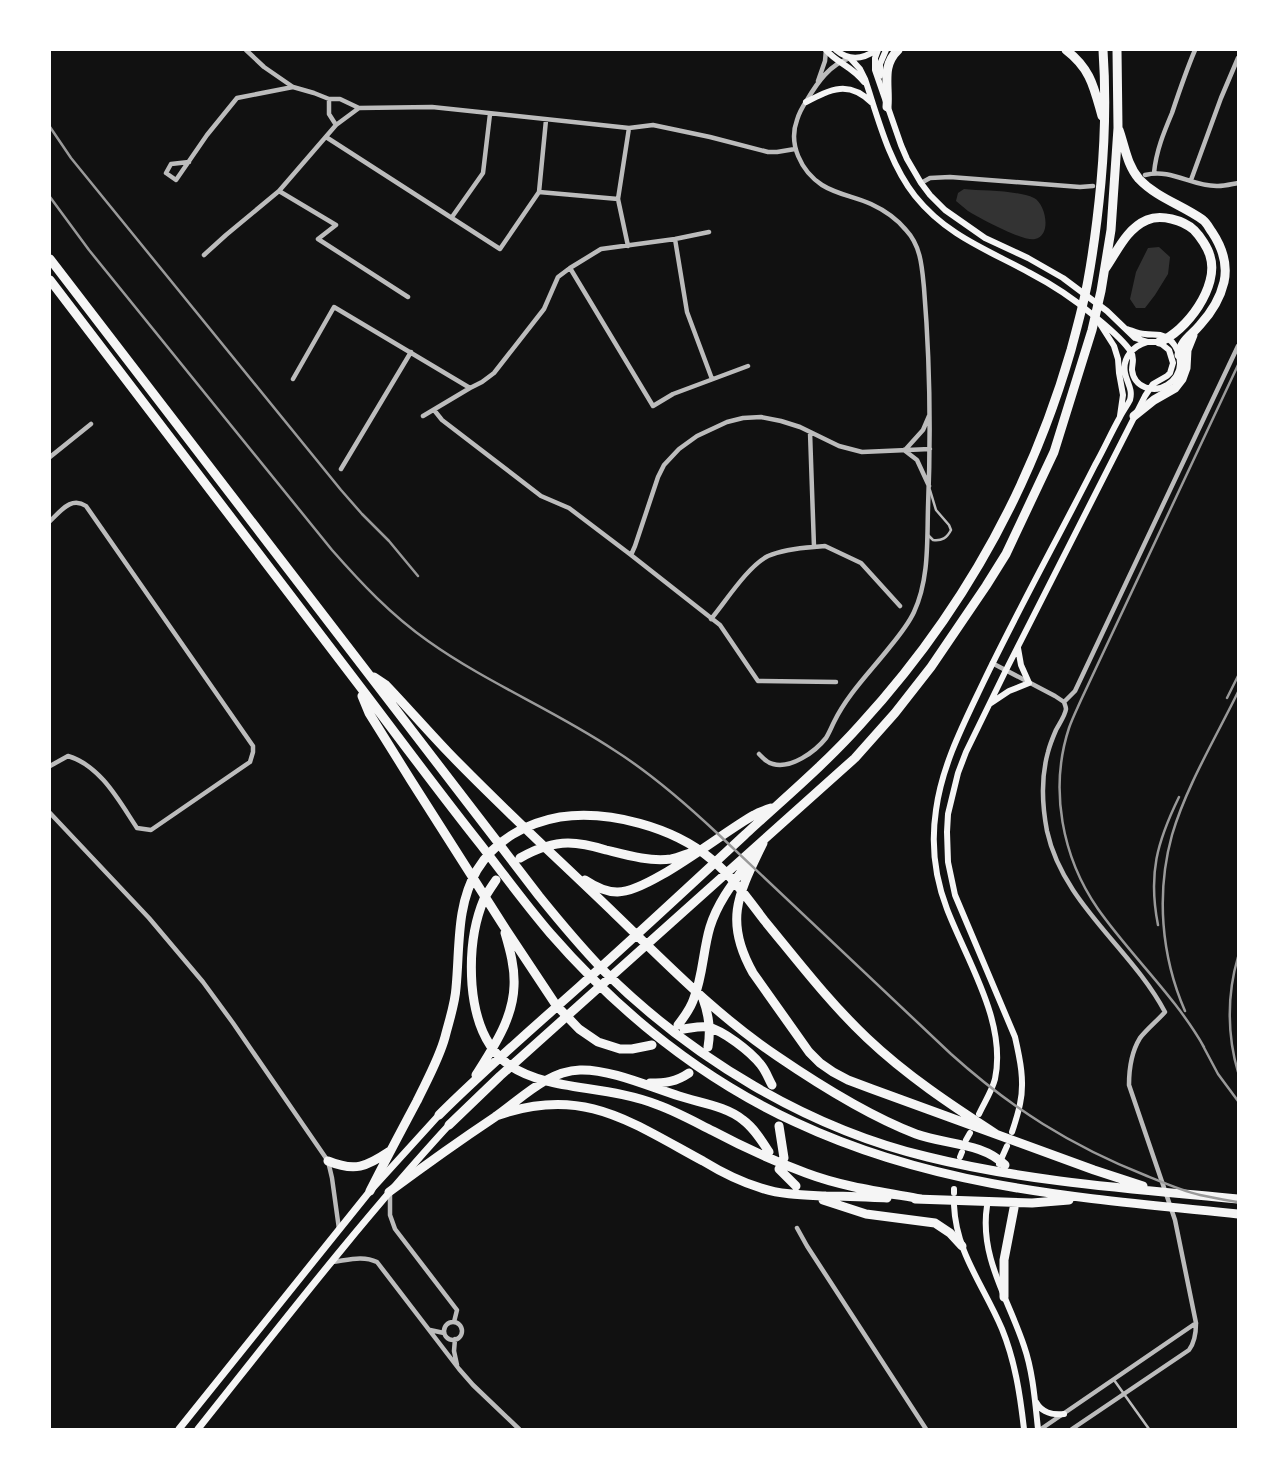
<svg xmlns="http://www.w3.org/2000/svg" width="1288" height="1479" viewBox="0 0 1288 1479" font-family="'Alegreya Sans',sans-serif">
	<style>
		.water { fill: #333 }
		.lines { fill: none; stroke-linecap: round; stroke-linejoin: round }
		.service { stroke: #bcbcbc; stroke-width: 2.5 }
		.minor { stroke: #bcbcbc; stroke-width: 4.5 }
		.secondary { stroke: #f5f5f5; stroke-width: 6 }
		.primary { stroke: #f5f5f5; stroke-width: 7 }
		.motorway { stroke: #f5f5f5; stroke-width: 9 }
		.rail { stroke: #9a9a9a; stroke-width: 2.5 }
	</style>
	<rect width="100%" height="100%" fill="#111"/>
	<path class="water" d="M 964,189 C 983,191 1017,190 1034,198 C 1046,204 1052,236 1035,239 C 1024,242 979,218 968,211 C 964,208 960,204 956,201 L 958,193 Z
		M 1159,247 L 1170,257 L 1168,274 L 1155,295 L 1145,308 L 1136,308 L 1130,299 L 1136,272 L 1148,248 Z"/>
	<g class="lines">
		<path class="service" d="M 928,535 L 933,540 C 942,541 947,538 951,530 L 949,525 L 936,510 L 930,490
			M 1114,1380 L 1149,1429"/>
		<path class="minor" d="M 246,50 L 264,67 L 293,87 L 314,93 L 329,99 L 340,99 L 359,108
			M 818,81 L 825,61 L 826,50
			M 329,99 L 329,114 L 336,125
			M 326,137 L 500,249 L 539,192 L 546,120
			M 189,162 L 171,164 L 166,173 L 176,180 L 207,135 L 237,98 L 293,87
			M 1154,173 C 1156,151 1164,132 1172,113 C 1179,92 1186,71 1195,50
			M 1145,175 C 1172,168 1192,187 1218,186 C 1225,186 1232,184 1238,183
			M 1191,180 L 1221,98 L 1238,58
			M 921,183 L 930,178 L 950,177 L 1080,187 L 1093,186
			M 279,191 L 336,225 L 318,239 L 408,297
			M 539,192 L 618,199
			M 452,217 L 483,173 L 490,114
			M 675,239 L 687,312 L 712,379
			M 628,246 L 618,199 L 629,128
			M 204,255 L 226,235 L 279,191 L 336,125 L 359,108 L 432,107 L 629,128 L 653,125 L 710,137 L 768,152 L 777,152 L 795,149
			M 570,268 L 653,406 L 673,394 L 748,366
			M 293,379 L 334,307 L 470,388 L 482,382 L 494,373 L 544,309 L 558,277 L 570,268 L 601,249 L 675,239 L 709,232
			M 434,410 L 442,420 L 541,496 L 569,508 L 631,555
			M 423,416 L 470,388
			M 904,450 L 917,460 L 929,486
			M 905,450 L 923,430 L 929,416
			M 50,457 L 91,424
			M 341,469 L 411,352
			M 50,521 C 61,511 71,496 86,506 L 253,746 L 253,752 L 250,762 L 151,830 L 137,828 C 119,801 101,766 68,756 L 50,766
			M 814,547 L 825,546 L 861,563 L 900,606
			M 711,619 C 726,601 748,566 768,556 C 782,550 799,548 814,547 L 810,432
			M 992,663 L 1055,696 L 1064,702
			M 836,682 L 758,681 L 720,625 L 631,555 L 635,546 L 658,477 L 664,465 L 679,449 L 697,436 L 727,422 L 743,418 L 761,417 L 781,421 L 800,427 L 839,446 L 862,452 L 930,449
			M 1064,702 C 1065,705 1066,707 1066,709 C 1065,716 1059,724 1056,730 C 1053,737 1050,744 1048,752 C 1041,777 1042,805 1047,831 C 1063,904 1131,948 1165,1012 C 1157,1021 1147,1029 1140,1038 C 1132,1051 1129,1070 1129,1085 L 1175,1220 L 1196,1323 C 1196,1333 1195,1342 1189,1350 L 1072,1429
			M 1064,702 L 1075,691 L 1238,346
			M 759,754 C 763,758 767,763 773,764 C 791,769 815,752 826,738 C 829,733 831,728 834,722 C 847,695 870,672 889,648 C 898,637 908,625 914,612 C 929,580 927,542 928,508 C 931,434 930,361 924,288 C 922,267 921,246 906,230 C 897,219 884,210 871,204 C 855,197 836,194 822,185 C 801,171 788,144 797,120 C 799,113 803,106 807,100 C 817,83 830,64 850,58
			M 50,813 L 149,918 L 203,982 L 233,1023 L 328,1161 L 332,1178 L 339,1229
			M 390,1193 L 390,1215 L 395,1229 L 457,1310 L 454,1322
			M 797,1228 L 807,1246 L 926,1429
			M 332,1262 C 348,1260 363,1255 377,1262 L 459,1369 L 473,1385 L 519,1429
			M444 1331a9 9 0 1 1 18 0a9 9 0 1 1-18 0Z
			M 430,1330 L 444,1333
			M 455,1339 L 454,1351 L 457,1365
			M 1041,1429 L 1196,1323"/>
		<path class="secondary" d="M 826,50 C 838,64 852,66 864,82
			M 836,50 C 849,61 862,60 876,50
			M 878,50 L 875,58 L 875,70 L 901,145 L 907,159 L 921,183 L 930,195 L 945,210 L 985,238 L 1028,258 L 1063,278 L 1107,311 L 1135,338 L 1148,342 L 1159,342 L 1169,350 L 1173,363 L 1170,373 L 1167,376 L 1153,384 L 1145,396 L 1006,670 L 966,752 L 958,773 L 948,814 L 947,832 L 948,862 L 955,895 L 1015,1037 C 1020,1059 1025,1082 1020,1104 C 1018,1114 1015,1123 1012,1132
			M 850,58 L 860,69 L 865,79 C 878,118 889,163 915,196 C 947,236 988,250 1030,273 C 1053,285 1074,299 1093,315 C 1105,325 1123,339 1131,352 C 1135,358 1132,363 1132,370 C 1134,387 1153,394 1167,385 C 1174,381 1180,373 1180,364 C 1180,351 1173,338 1160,335 C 1155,334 1150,335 1145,334 C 1139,334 1133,331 1127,329
			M 880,76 L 880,64 L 886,50
			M 806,102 C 831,89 849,80 872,103
			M 1100,324 L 1114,346 L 1118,359 L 1119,373 L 1123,395 L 1120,416
			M 991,703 L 1009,691 L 1029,683 L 1021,665 L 1018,648
			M 979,1114 C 984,1103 992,1091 995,1079 C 1007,1022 967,961 947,909 C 935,878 931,843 936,810 C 942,765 964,723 983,683 C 1018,610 1058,538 1095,465 C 1104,449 1111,433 1120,417 C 1123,411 1127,406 1130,400 C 1133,389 1127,383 1125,373 C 1122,358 1133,346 1147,342
			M 966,1140 L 970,1133
			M 960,1157 L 962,1152
			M 999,1164 L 1007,1146
			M 954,1193 L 954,1189
			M 954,1205 C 956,1253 984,1286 1002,1329 C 1015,1361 1020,1394 1024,1429
			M 987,1206 C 979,1257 1009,1300 1024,1346 C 1033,1372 1035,1401 1038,1429
			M 1036,1402 C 1042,1413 1052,1415 1064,1414"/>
		<path class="primary" d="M 179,1429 L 370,1191 L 439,1115
			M 198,1429 C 280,1326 360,1222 449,1125"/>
		<path class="motorway" d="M 1066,50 C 1091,69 1094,88 1102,116
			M 887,107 C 889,86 881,66 898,50
			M 1119,130 C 1125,147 1127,165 1139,179 C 1157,198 1182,205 1203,220 C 1207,223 1209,228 1212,232 C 1222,247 1228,264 1224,282 C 1220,299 1211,313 1200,325 C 1191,336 1181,340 1179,355
			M 50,259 L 539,896 C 560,922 581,947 604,971 C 692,1058 807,1128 928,1157 C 1029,1182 1134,1189 1238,1199
			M 1105,269 C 1117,252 1126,229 1147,220 C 1161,214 1183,220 1194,230 C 1200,236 1208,248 1210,256 C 1220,286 1186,332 1159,342
			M 50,280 C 152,413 254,546 355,680 C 397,735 438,791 481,845 C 504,875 526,905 550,933 C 618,1011 700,1078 795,1122 C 938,1189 1083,1198 1238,1214
			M 1134,416 L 1154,400 L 1175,388 L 1182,379 L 1186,368 L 1187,350 L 1193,335
			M 374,677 L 386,685 C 407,707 427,730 448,752 C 502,808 559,860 615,914 C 667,964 716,1015 777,1056 C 818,1084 869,1116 916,1134 C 946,1145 982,1142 1005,1165
			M 362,696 L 369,713 L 412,782 L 503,925 L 556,1005 L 579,1029 L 598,1042 L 620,1049 L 632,1049 L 652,1045
			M 763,843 C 739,893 723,920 753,973 L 809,1052 L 820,1063 L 833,1072 L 848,1080 L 872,1089 L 1094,1170 L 1143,1186
			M 520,858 C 534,850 550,843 568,843 C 581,843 593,846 606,850 C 626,855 650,862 671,859 C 677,858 684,855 690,853
			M 496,880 C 492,886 487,893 484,899 C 473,925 470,957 472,985 C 482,1107 577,1073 658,1105 C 677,1112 695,1122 713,1131 C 743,1147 774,1161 806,1173 C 843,1187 882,1192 921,1199
			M 585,880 C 594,886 606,892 617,892 C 648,893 723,832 754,815 C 759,812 765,810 771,808
			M 703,999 C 709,1015 711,1030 708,1047
			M 678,1025 C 685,1016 691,1008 694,998 C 703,976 703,950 710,927 C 718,901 736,879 752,857
			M 684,1029 C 692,1028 699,1026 707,1027 C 723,1030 751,1052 761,1065 C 766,1071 768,1078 772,1085
			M 476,1075 C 493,1048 513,1019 514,986 C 515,968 510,950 505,933
			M 650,1083 C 665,1083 676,1082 689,1073
			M 439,1115 C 484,1070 533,1028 580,986 C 637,935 694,882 750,830 C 787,796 826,763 860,725 C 960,616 1030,492 1071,350 C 1077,327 1084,303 1088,280 C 1094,247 1098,214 1101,182 C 1105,138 1106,94 1103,50
			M 496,1116 C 582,1085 629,1121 703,1161 C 721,1172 741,1182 761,1188 C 782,1195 804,1195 826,1196 C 846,1196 866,1197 887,1198
			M 449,1125 L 500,1076 L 855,758 L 895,713 L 931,667 L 986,586 L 1006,554 L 1054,452 L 1092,330 L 1101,291 L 1111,230 L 1118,128 L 1117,50
			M 779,1126 L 784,1158
			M 328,1161 C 355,1172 366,1167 390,1151
			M 779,1169 L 796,1186
			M 370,1191 C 385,1161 401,1131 417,1101 C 427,1080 439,1059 445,1037 C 449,1021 455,1004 456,988 C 460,947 456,906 477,870 C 495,840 526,823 560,817 C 609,810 673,827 711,859 C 732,876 748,899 764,920 C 797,960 829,1002 867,1038 C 906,1075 951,1105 996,1134
			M 389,1192 C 424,1166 459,1141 495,1117 C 521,1099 547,1071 580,1070 C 610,1069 650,1087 679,1096 C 700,1103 726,1106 743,1120 C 754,1128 762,1141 769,1152
			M 915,1199 L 1032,1203 L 1069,1200
			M 823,1200 L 866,1214 L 935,1223 L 950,1233 L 962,1246
			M 1004,1297 L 1004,1260 L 1014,1208"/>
		<path class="rail" d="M 50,127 L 71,158 L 341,490 L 362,514 L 389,541 L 418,576
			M 50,197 L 89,250 L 332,550 C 361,583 391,615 428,641 C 487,683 554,710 614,750 C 652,774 685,803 717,833 L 951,1054 C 1011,1108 1071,1146 1147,1176 C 1164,1183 1182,1191 1200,1195 C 1213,1198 1226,1200 1238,1202
			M 1227,698 L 1238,676
			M 1158,925 C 1148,874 1157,842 1179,797
			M 1238,957 C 1227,994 1227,1035 1238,1072
			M 1185,1011 C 1161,956 1156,893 1172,835 C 1186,787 1216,737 1238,692
			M 1201,1042 L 1218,1074 L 1238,1101
			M 1204,1047 C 1175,996 1131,956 1098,909 C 1062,857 1049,789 1069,728 C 1072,719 1077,709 1081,700 L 1238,365"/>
	</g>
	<rect width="1288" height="1479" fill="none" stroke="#ffffff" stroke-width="102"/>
</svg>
